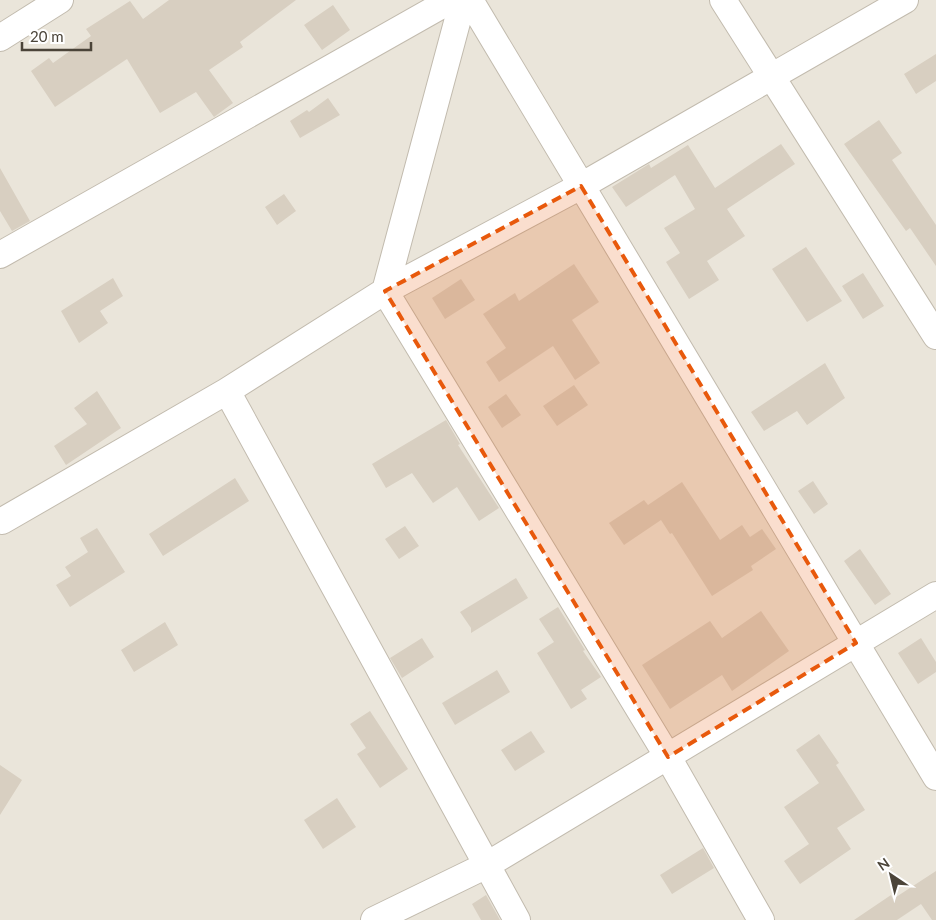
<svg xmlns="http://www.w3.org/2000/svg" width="936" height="920" viewBox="0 0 936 920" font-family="Lato,sans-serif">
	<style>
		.residential { fill: #eae5da }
		.building { fill: #d8cfc1 }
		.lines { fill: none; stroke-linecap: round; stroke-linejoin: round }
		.street-casing { stroke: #c2bbae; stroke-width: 28 }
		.street { stroke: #fff; stroke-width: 26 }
		.marked { fill: #e8590c; fill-opacity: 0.2; stroke: #e8590c; stroke-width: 4; stroke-dasharray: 10 6; stroke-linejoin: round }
	</style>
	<rect width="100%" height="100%" fill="#f6f3ec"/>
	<path class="residential" d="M 0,0 L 936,0 L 936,920 L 0,920 Z"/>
	<path class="building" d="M 169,0 L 296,0 L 240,42 L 243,47 L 209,70 L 233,103 L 214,117 L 196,92 L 160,113 L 127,59 L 55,107 L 31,71 L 49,58 L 53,63 L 91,36 L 86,29 L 130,1 L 143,19 Z
		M 333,5 L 350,30 L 322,50 L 304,25 Z
		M 936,54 L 936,81 L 916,94 L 904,74 Z
		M 328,98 L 340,115 L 300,138 L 290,121 L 307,110 L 309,112 Z
		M 879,120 L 902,153 L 892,160 L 936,225 L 936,266 L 910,228 L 906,231 L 844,144 Z
		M 781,144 L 795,164 L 727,209 L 745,236 L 707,261 L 719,280 L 689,299 L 666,262 L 680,253 L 664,228 L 695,209 L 675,175 L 626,207 L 612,187 L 649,164 L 651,168 L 688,145 L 715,188 Z
		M 0,168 L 30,221 L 12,231 L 0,211 Z
		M 284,194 L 296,211 L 277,225 L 265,207 Z
		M 806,247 L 842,301 L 807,322 L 772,269 Z
		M 574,264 L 599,302 L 572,320 L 600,363 L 575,380 L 553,346 L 499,382 L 486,362 L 506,348 L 483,314 L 515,293 L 519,301 Z
		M 863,273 L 884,306 L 863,319 L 842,286 Z
		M 113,278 L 123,296 L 100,311 L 108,323 L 79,343 L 61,311 Z
		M 461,279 L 475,300 L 445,319 L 432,298 Z
		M 825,363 L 845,398 L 807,425 L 797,411 L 764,431 L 751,412 Z
		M 574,385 L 588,405 L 557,426 L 543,406 Z
		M 97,391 L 121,428 L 66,465 L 54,446 L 87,424 L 74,408 Z
		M 506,394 L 521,415 L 502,428 L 488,407 Z
		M 446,420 L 460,444 L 458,445 L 499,508 L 479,521 L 457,487 L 433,503 L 412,473 L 386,488 L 372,464 Z
		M 235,478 L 249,501 L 163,556 L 149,534 Z
		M 813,481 L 828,504 L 814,514 L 798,491 Z
		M 682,482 L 720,540 L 742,525 L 750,537 L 762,529 L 776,549 L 751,566 L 753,570 L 712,596 L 672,533 L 670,534 L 661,520 L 624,545 L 609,523 L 644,500 L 648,505 Z
		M 405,526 L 419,546 L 399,559 L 385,539 Z
		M 97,528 L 125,572 L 70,607 L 56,585 L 71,576 L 65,567 L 88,552 L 80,538 Z
		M 860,549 L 891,594 L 875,605 L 844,561 Z
		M 516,578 L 528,598 L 471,633 L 471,628 L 460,612 Z
		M 558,607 L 585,650 L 583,651 L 601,677 L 581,690 L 587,699 L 571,709 L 537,653 L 554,642 L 539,619 Z
		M 761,611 L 789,651 L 732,691 L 722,675 L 670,709 L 642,665 L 710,621 L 722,638 Z
		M 165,622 L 178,645 L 134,672 L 121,650 Z
		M 422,638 L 434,657 L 402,678 L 390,658 Z
		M 921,638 L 936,662 L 936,672 L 918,684 L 898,653 Z
		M 497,670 L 510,692 L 455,725 L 442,703 Z
		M 370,711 L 408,769 L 380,788 L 357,754 L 366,748 L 350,724 Z
		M 531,731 L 545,752 L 515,771 L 501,750 Z
		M 819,734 L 839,763 L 836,765 L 865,810 L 837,828 L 851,849 L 800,884 L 784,861 L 809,844 L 784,807 L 819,783 L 796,750 Z
		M 0,765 L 22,780 L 0,815 Z
		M 337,798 L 356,827 L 323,849 L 304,820 Z
		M 703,848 L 714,868 L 672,894 L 660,875 Z
		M 936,871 L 936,920 L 932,920 L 921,904 L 897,920 L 854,920 L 891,895 L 893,899 Z
		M 486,895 L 500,920 L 481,920 L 472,904 Z"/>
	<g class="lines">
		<defs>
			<path id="street" d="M 463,0 L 385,291 L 668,757 L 761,920
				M 470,0 L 936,777
				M 723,0 L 936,336
				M 0,38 L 60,0
				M 0,255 L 451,0
				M 227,391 L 517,920
				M 2,521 L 227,391 L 385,291 L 581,186 L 905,0
				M 374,920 L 487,865 L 936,595"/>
		</defs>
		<use href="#street" class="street-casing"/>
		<use href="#street" class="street"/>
	</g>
	<path class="marked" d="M 581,186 L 856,643 L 668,757 L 385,291 Z"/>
	<g transform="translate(891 875) rotate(325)" stroke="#ffffff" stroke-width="4" paint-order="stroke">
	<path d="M0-4L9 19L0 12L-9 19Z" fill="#4b4439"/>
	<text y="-8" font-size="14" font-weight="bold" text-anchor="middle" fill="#4b4439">N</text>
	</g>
	<path d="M22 42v8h69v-8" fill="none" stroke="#4b4439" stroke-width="2.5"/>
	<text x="30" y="42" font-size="15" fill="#4b4439" stroke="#ffffff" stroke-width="4" paint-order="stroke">20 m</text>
</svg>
